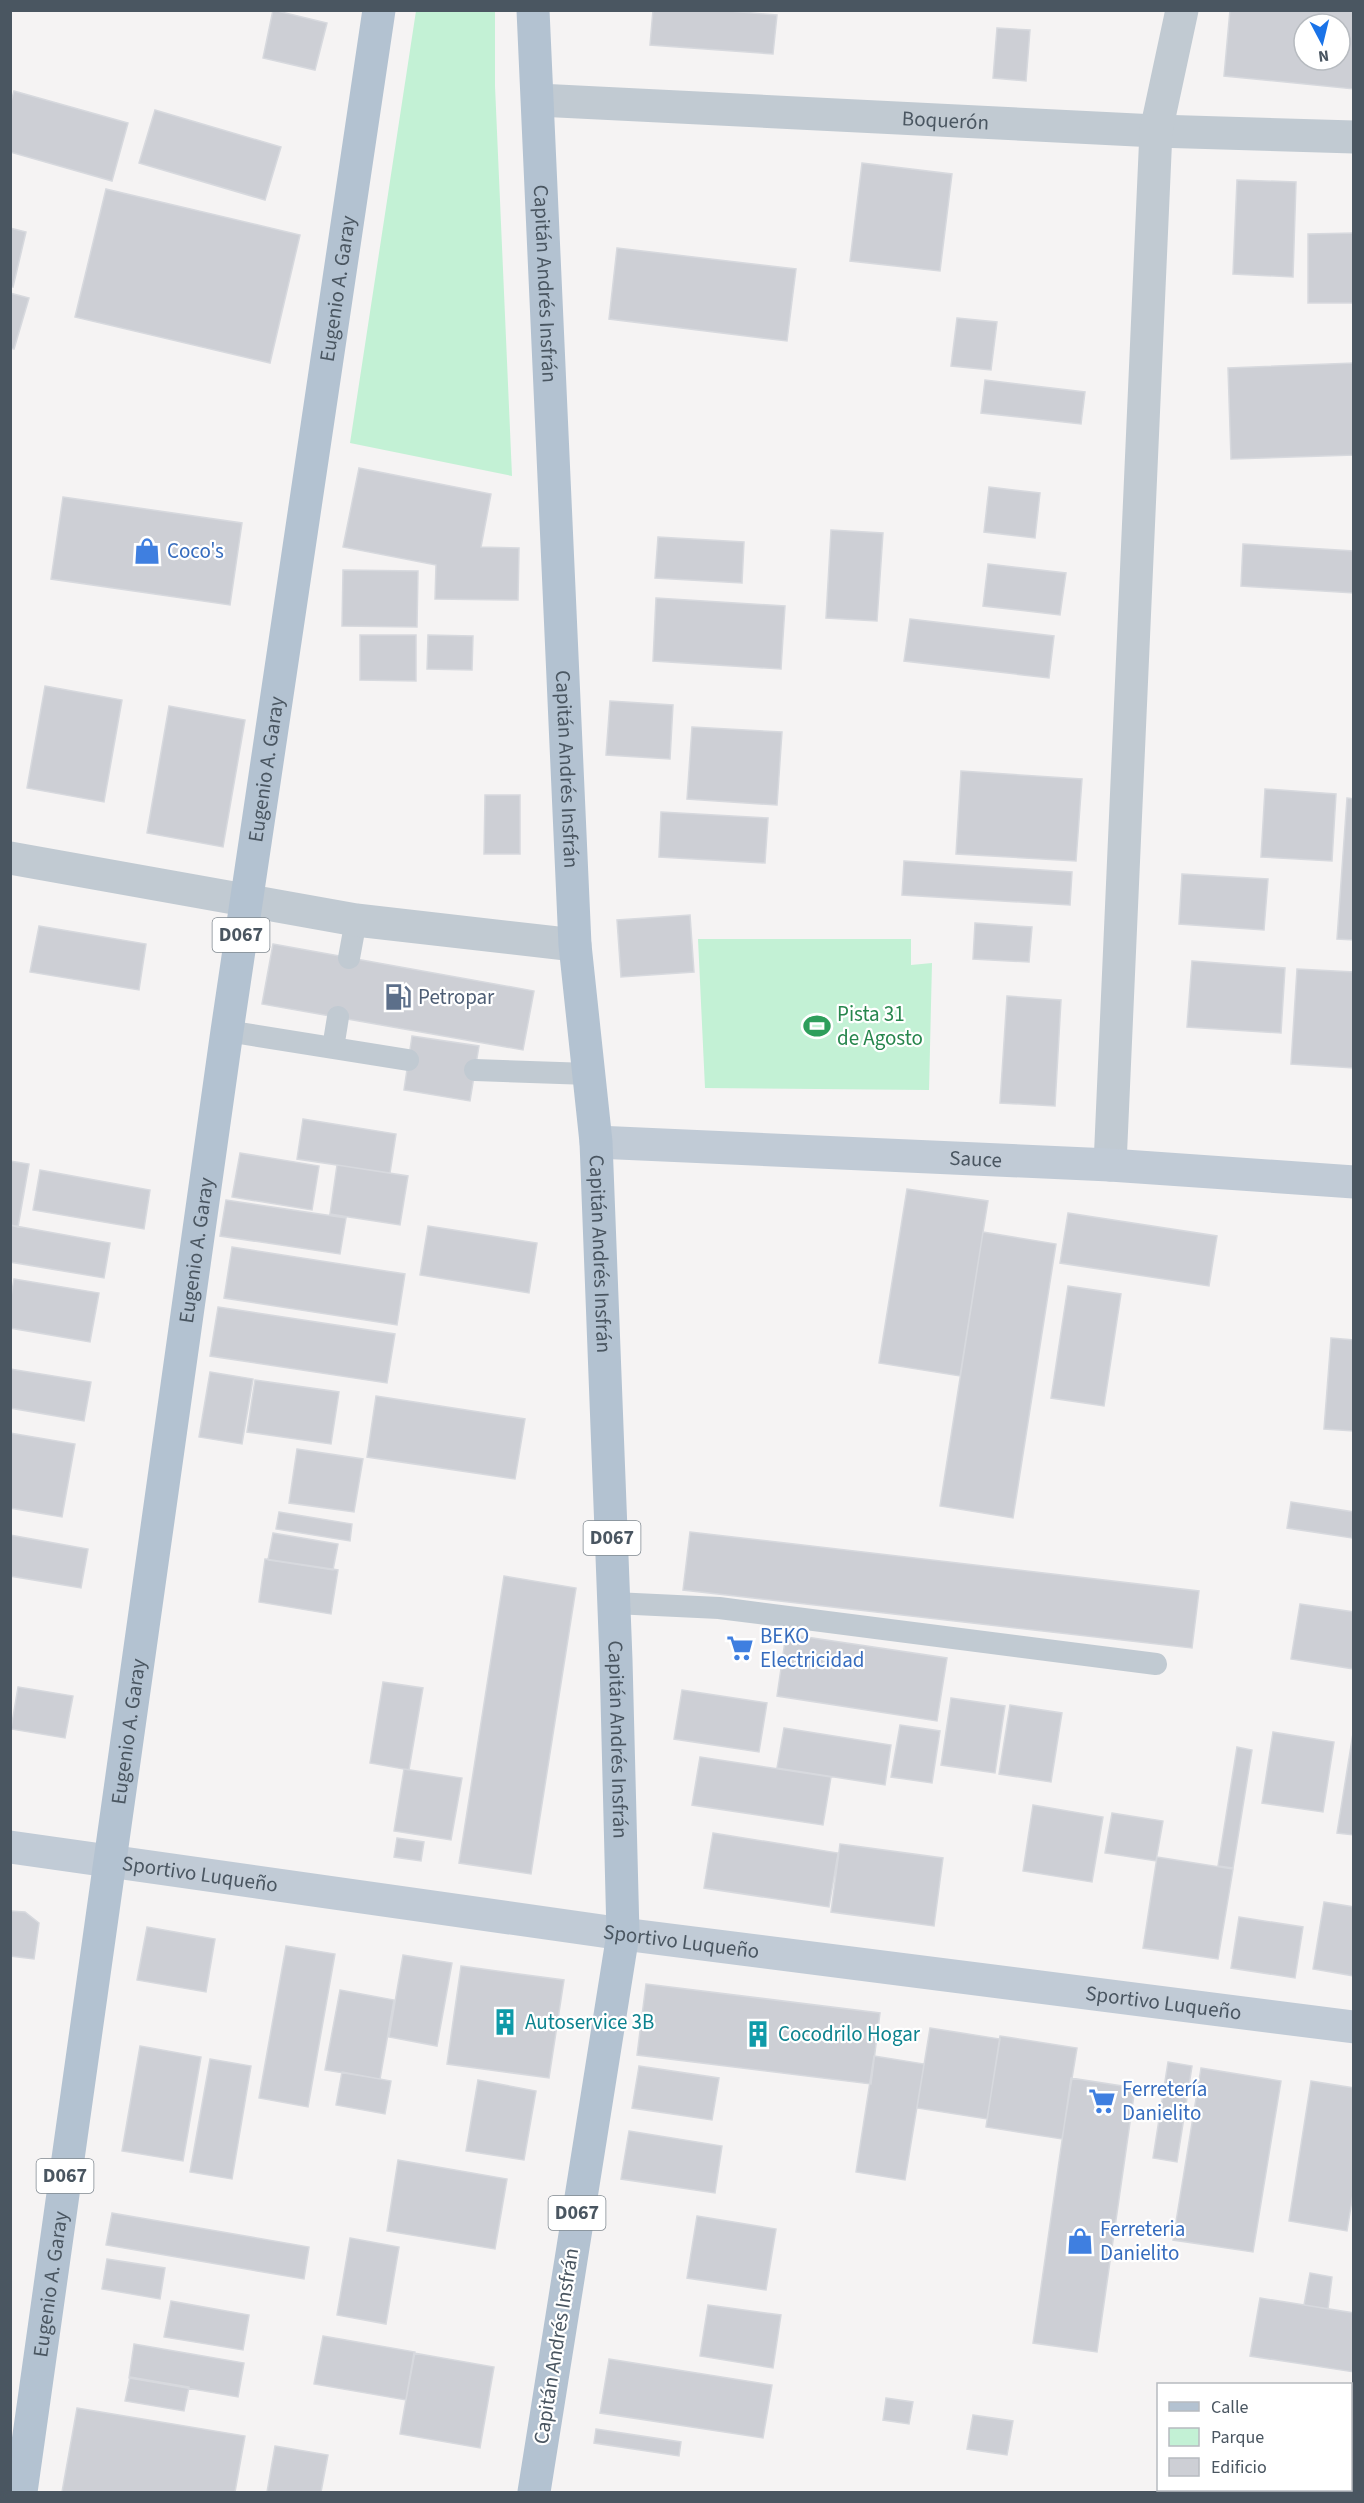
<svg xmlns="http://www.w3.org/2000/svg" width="1364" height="2503" viewBox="0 0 1364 2503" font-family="'Source Sans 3',sans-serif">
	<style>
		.green { fill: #c3f1d5 }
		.building { fill: #cdcfd5; stroke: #d7d9de; stroke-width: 1.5; fill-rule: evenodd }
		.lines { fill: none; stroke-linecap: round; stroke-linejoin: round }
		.lane { stroke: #c1cad2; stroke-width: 22 }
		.street { stroke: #c1cad2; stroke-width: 33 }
		.secondary { stroke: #c1cbd6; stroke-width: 33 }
		.primary { stroke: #b3c2d1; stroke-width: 33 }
		.labels { text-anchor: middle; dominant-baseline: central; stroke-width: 4.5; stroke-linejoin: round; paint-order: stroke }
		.shield { fill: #fff; stroke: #808990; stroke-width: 1.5 }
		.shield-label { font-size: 20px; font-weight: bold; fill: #4a5661 }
		.street-label { font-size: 21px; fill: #4a5661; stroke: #fff }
		.shop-label { font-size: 21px; fill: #366cbe; stroke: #fff; text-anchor: start }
		.service-label { font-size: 21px; fill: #4e5e75; stroke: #fff; text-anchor: start }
		.leisure-label { font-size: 21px; fill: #27864d; stroke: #fff; text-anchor: start }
		.culture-label { font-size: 21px; fill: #0d838f; stroke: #fff; text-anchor: start }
	</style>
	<rect width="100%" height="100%" fill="#f5f3f3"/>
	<path class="green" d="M 416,11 L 495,11 L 495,86 L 512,476 L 350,443 Z
		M 698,939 L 911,939 L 911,965 L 932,963 L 929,1090 L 705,1088 Z"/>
	<path class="building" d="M 273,10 L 327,23 L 315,70 L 263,58 Z
		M 653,10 L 718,10 L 777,15 L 773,54 L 650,45 Z
		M 1230,10 L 1354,10 L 1354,89 L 1224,76 ZM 1304,24 L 1340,24 L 1340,60 L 1304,60 Z
		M 997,28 L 1030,30 L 1026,81 L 993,78 Z
		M 14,91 L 128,123 L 112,181 L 10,152 L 10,105 Z
		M 155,110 L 281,147 L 265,200 L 139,163 Z
		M 862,163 L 952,174 L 940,271 L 850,261 Z
		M 1237,180 L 1296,182 L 1293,277 L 1233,274 Z
		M 106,189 L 300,235 L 270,363 L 75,317 Z
		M 10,228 L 26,232 L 13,287 L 10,286 Z
		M 1354,233 L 1354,303 L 1308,303 L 1308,234 Z
		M 617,248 L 796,269 L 787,341 L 609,319 Z
		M 10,293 L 29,298 L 14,349 L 10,348 Z
		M 957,318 L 997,322 L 991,370 L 951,366 Z
		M 1354,363 L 1354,455 L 1231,459 L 1228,368 Z
		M 985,380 L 1085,392 L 1081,424 L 981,413 Z
		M 359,468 L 491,494 L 481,547 L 519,548 L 518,600 L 435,599 L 436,565 L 343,547 Z
		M 989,487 L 1040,493 L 1035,538 L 984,532 Z
		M 63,497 L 242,523 L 230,605 L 51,579 Z
		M 831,530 L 883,533 L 877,621 L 826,618 Z
		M 658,537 L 744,542 L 742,583 L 655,578 Z
		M 1243,544 L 1354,551 L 1354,593 L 1241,586 Z
		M 988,564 L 1066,573 L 1060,615 L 983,606 Z
		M 343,570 L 418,571 L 417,627 L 342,626 Z
		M 656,598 L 785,606 L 781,669 L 653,661 Z
		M 910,619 L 1054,636 L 1049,678 L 904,661 Z
		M 360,635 L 416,635 L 416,681 L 360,680 Z
		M 428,635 L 473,636 L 472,670 L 427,669 Z
		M 45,686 L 122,700 L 104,802 L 27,788 Z
		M 610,701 L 673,705 L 670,759 L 606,755 Z
		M 169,706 L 245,720 L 223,847 L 147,833 Z
		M 692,727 L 782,732 L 777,805 L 687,799 Z
		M 961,771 L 1082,779 L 1076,861 L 956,854 Z
		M 1265,789 L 1336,794 L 1332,861 L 1261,857 Z
		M 485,795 L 520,795 L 520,854 L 484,854 Z
		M 1347,798 L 1354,799 L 1354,940 L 1337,939 Z
		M 661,812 L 768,818 L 765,863 L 659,857 Z
		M 904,861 L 1072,872 L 1070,905 L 902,895 Z
		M 1182,874 L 1268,879 L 1264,930 L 1179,924 Z
		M 690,915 L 694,972 L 621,977 L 617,920 Z
		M 975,923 L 1032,927 L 1029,962 L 973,959 Z
		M 39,926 L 146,944 L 139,990 L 30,972 Z
		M 273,944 L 534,991 L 523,1050 L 262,1004 Z
		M 1192,961 L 1285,968 L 1281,1033 L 1187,1027 Z
		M 1297,969 L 1354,972 L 1354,1068 L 1291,1064 Z
		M 1007,996 L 1061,1000 L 1055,1106 L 1000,1103 Z
		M 412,1036 L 479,1046 L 470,1101 L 404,1090 Z
		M 303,1119 L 396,1134 L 390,1173 L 297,1159 Z
		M 240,1153 L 319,1166 L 312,1210 L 232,1197 Z
		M 10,1161 L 29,1164 L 18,1227 L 10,1225 Z
		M 337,1165 L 408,1176 L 400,1225 L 330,1214 Z
		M 40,1170 L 150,1190 L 144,1229 L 33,1210 Z
		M 907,1189 L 988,1201 L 960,1376 L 879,1363 Z
		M 226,1200 L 346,1218 L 340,1254 L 220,1236 Z
		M 1068,1213 L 1217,1236 L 1209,1286 L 1060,1263 Z
		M 10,1225 L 110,1243 L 104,1278 L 10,1262 Z
		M 428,1226 L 537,1243 L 529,1293 L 420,1275 Z
		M 983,1232 L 1056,1244 L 1013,1518 L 940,1506 Z
		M 232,1247 L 405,1274 L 397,1325 L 224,1298 Z
		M 14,1279 L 99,1293 L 90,1342 L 10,1328 L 10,1303 Z
		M 1068,1286 L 1121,1294 L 1104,1406 L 1051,1398 Z
		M 218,1307 L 395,1334 L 387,1383 L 210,1356 Z
		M 1331,1338 L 1354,1340 L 1354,1431 L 1324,1429 Z
		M 10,1369 L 91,1382 L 84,1421 L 10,1408 Z
		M 210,1372 L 253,1379 L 242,1444 L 199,1437 Z
		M 255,1380 L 339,1392 L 331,1444 L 247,1432 Z
		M 376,1396 L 525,1419 L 515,1479 L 367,1457 Z
		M 10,1433 L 75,1444 L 62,1517 L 10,1508 Z
		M 297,1449 L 363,1459 L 354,1512 L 289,1503 Z
		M 1291,1502 L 1354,1512 L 1352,1538 L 1287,1528 Z
		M 279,1512 L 352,1524 L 350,1541 L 276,1529 Z
		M 690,1532 L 1199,1591 L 1192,1648 L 683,1590 Z
		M 273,1533 L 338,1544 L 333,1570 L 268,1560 Z
		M 10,1535 L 88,1549 L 81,1588 L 10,1576 Z
		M 265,1559 L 338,1570 L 331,1614 L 259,1602 Z
		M 504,1576 L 576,1588 L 531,1874 L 459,1863 Z
		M 1300,1604 L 1354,1612 L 1354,1669 L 1291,1659 Z
		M 786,1634 L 947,1658 L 937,1721 L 777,1696 Z
		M 383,1682 L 423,1688 L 409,1770 L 370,1763 Z
		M 18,1687 L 73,1696 L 65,1738 L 11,1729 Z
		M 682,1690 L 767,1703 L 759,1752 L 674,1739 Z
		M 951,1698 L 1005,1706 L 995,1773 L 941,1765 Z
		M 1010,1705 L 1062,1713 L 1051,1782 L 999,1774 Z
		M 900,1725 L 940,1731 L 932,1783 L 891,1777 Z
		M 1354,1727 L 1354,1835 L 1337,1833 Z
		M 784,1728 L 891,1745 L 885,1785 L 777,1768 Z
		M 1273,1732 L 1334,1742 L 1323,1812 L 1262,1803 Z
		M 1237,1747 L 1252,1750 L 1233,1868 L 1218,1866 Z
		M 700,1757 L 831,1777 L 823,1825 L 692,1805 Z
		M 404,1769 L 462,1778 L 451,1840 L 394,1831 Z
		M 1033,1805 L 1103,1817 L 1092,1882 L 1023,1871 Z
		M 1112,1813 L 1163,1821 L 1156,1861 L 1105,1853 Z
		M 713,1833 L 838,1853 L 829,1907 L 704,1888 Z
		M 397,1838 L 424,1842 L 421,1861 L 394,1857 Z
		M 840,1844 L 943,1858 L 934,1926 L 831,1912 Z
		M 1157,1857 L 1233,1869 L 1218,1959 L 1143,1948 Z
		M 1324,1902 L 1354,1907 L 1354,1976 L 1313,1969 Z
		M 10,1911 L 25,1912 L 39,1923 L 34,1959 L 10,1956 Z
		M 1239,1917 L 1303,1927 L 1295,1978 L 1231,1968 Z
		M 147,1927 L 215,1939 L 206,1992 L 137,1980 Z
		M 286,1946 L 335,1954 L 308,2107 L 259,2098 Z
		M 403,1955 L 452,1963 L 437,2046 L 389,2037 Z
		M 461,1966 L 564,1980 L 549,2078 L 447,2064 Z
		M 646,1984 L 880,2013 L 871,2084 L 637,2055 Z
		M 340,1990 L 394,2000 L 380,2079 L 325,2070 Z
		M 930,2028 L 1000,2039 L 987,2119 L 917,2108 Z
		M 1000,2036 L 1077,2048 L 1062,2139 L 986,2127 Z
		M 140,2046 L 201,2057 L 183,2161 L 122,2151 Z
		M 874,2056 L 924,2064 L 905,2180 L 856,2172 Z
		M 210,2059 L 251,2066 L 232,2179 L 190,2172 Z
		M 1168,2062 L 1192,2066 L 1177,2162 L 1153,2158 Z
		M 639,2066 L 719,2078 L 712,2120 L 632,2108 Z
		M 1201,2068 L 1281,2081 L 1253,2252 L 1173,2240 Z
		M 342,2072 L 391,2081 L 385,2114 L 336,2105 Z
		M 1071,2078 L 1135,2088 L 1097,2352 L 1033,2343 Z
		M 478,2080 L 536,2091 L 524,2160 L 466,2151 Z
		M 1311,2081 L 1354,2088 L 1354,2188 L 1347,2231 L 1289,2221 Z
		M 629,2131 L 722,2146 L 715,2193 L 621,2179 Z
		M 398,2160 L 507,2179 L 495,2249 L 387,2231 Z
		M 112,2213 L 309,2247 L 304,2279 L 106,2245 Z
		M 697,2216 L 776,2229 L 766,2290 L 687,2278 Z
		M 350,2238 L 399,2247 L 386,2324 L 337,2315 Z
		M 107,2259 L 165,2268 L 160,2299 L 102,2289 Z
		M 1310,2273 L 1332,2277 L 1328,2309 L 1304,2305 Z
		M 1260,2298 L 1354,2313 L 1354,2372 L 1250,2356 Z
		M 171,2301 L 249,2315 L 243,2350 L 164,2337 Z
		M 708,2305 L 781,2315 L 773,2368 L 700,2356 Z
		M 323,2336 L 415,2352 L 406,2400 L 314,2384 Z
		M 134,2344 L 244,2363 L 238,2397 L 129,2378 Z
		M 414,2353 L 494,2367 L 480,2448 L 400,2434 Z
		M 609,2359 L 772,2385 L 763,2438 L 600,2413 Z
		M 130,2377 L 189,2387 L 184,2411 L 125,2401 Z
		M 886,2398 L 913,2402 L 909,2424 L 883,2420 Z
		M 77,2408 L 245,2436 L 235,2492 L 62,2492 Z
		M 973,2415 L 1013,2421 L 1007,2455 L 967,2449 Z
		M 596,2429 L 681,2442 L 679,2456 L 594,2443 Z
		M 275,2446 L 328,2455 L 321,2492 L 267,2492 Z
		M 1350,2454 L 1354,2454 L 1354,2492 L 1233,2492 L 1234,2490 L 1350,2490 Z"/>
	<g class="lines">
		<path class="lane" d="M 349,958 L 356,920
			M 227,1031 L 408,1060
			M 333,1048 L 338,1017
			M 475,1070 L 589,1074
			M 614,1603 L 719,1608 L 1156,1664"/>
		<g class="street">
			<path id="s1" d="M 538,100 L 1156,131 L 1354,137"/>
			<path d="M 10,858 L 356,920 L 575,945"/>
			<path d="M 1110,1165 L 1156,131 L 1182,10"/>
		</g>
		<g class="secondary">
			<path id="s2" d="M 596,1142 L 1110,1165 L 1354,1182"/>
			<path id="s3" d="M 10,1847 L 623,1934 L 1354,2027"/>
		</g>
		<g class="primary">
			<path id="s4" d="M 533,10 L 575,945 L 596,1142 L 616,1660 L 623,1934 L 534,2492"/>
			<path id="s5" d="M 21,2492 L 227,1031 L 379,10"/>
		</g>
	</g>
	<defs>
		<symbol id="shop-bare" viewBox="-9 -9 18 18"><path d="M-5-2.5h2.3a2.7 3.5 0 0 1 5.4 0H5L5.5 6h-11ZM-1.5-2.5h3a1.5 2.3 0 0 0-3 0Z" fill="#3f7fe0" stroke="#fff" stroke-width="2.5" paint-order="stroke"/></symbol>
		<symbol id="fuel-bare" viewBox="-9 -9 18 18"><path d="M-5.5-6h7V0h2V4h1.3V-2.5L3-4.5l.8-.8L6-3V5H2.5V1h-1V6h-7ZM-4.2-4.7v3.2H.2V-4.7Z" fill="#5c6f8a" stroke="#fff" stroke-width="2.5" paint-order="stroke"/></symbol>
		<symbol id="stadium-bare" viewBox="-9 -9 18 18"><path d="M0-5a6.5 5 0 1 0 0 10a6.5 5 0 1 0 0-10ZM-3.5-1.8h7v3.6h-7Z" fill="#2e9e5b" stroke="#fff" stroke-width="2.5" paint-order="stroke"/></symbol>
		<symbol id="supermarket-bare" viewBox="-9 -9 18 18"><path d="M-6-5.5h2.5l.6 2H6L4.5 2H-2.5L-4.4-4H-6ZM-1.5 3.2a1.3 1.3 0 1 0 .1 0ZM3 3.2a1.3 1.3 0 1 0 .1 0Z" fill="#3f7fe0" stroke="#fff" stroke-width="2.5" paint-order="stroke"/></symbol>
		<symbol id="building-bare" viewBox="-9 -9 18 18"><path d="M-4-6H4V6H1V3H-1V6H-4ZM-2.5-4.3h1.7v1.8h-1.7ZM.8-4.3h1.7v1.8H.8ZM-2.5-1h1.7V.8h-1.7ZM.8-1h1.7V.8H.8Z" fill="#0f9aa8" stroke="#fff" stroke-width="2.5" paint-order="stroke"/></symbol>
	</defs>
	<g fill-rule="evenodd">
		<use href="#shop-bare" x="128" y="532" width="38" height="38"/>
		<use href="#fuel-bare" x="379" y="978" width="38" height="38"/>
		<use href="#stadium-bare" x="798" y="1007" width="38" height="38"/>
		<use href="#supermarket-bare" x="721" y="1629" width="38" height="38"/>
		<use href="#building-bare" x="486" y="2003" width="38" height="38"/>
		<use href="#building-bare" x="739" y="2015" width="38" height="38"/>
		<use href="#supermarket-bare" x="1083" y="2082" width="38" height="38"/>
		<use href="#shop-bare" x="1061" y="2222" width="38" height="38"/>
	</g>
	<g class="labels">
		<g class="shield">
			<rect x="212.5" y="918" width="57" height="34" rx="4.5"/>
			<rect x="583.5" y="1521" width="57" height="34" rx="4.5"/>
			<rect x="36.5" y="2159" width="57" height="34" rx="4.5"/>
			<rect x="548.5" y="2196" width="57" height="34" rx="4.5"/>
		</g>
		<g class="shield-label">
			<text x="241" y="935">D067</text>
			<text x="612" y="1538">D067</text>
			<text x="65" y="2176">D067</text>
			<text x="577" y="2213">D067</text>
		</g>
		<g class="street-label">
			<text stroke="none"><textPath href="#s1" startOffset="408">Boquerón</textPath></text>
			<text stroke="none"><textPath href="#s4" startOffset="274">Capitán Andrés Insfrán</textPath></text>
			<text stroke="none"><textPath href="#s5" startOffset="2226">Eugenio A. Garay</textPath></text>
			<text stroke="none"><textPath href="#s4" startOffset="760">Capitán Andrés Insfrán</textPath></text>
			<text stroke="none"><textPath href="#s5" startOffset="1740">Eugenio A. Garay</textPath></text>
			<text stroke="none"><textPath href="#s2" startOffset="380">Sauce</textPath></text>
			<text stroke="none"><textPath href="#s5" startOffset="1254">Eugenio A. Garay</textPath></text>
			<text stroke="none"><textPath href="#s4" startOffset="1246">Capitán Andrés Insfrán</textPath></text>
			<text stroke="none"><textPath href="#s5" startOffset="768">Eugenio A. Garay</textPath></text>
			<text stroke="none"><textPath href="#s4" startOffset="1732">Capitán Andrés Insfrán</textPath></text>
			<text stroke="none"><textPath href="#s3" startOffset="192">Sportivo Luqueño</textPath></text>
			<text stroke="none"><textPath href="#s3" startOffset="678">Sportivo Luqueño</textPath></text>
			<text stroke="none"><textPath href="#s3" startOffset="1164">Sportivo Luqueño</textPath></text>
			<text stroke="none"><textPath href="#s5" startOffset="210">Eugenio A. Garay</textPath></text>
			<text transform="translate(556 2346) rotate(-81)">Capitán Andrés Insfrán</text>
		</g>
		<g class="shop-label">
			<text x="167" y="551">Coco's</text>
			<text x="760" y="1636">BEKO<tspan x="760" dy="24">Electricidad</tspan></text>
			<text x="1122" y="2089">Ferretería<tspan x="1122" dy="24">Danielito</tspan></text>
			<text x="1100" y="2229">Ferreteria<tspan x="1100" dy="24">Danielito</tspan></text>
		</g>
		<g class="service-label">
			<text x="418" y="997">Petropar</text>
		</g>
		<g class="leisure-label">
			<text x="837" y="1014">Pista 31<tspan x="837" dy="24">de Agosto</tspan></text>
		</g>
		<g class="culture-label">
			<text x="525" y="2022">Autoservice 3B</text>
			<text x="778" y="2034">Cocodrilo Hogar</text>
		</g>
	</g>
	<rect width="1364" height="2503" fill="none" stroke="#4a5661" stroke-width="24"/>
	<rect x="1157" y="2383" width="195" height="108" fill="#ffffff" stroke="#b7bbc0" stroke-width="1.5"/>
	<rect x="1169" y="2402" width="30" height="9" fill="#b3c2d1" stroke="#b7bbc0" stroke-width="1.5"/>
	<text x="1211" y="2413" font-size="18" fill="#4a5661">Calle</text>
	<rect x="1169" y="2428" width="30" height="18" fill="#c3f1d5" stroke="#b7bbc0" stroke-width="1.5"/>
	<text x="1211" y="2443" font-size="18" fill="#4a5661">Parque</text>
	<rect x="1169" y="2458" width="30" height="18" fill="#cdcfd5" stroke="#b7bbc0" stroke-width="1.5"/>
	<text x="1211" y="2473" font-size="18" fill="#4a5661">Edificio</text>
	<g transform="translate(1322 42) rotate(173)"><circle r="28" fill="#ffffff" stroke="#b7bbc0" stroke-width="1.5"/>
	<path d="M0-4.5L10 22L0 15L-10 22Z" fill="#1a73e8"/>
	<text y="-9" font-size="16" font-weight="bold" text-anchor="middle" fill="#4a5661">N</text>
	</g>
</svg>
